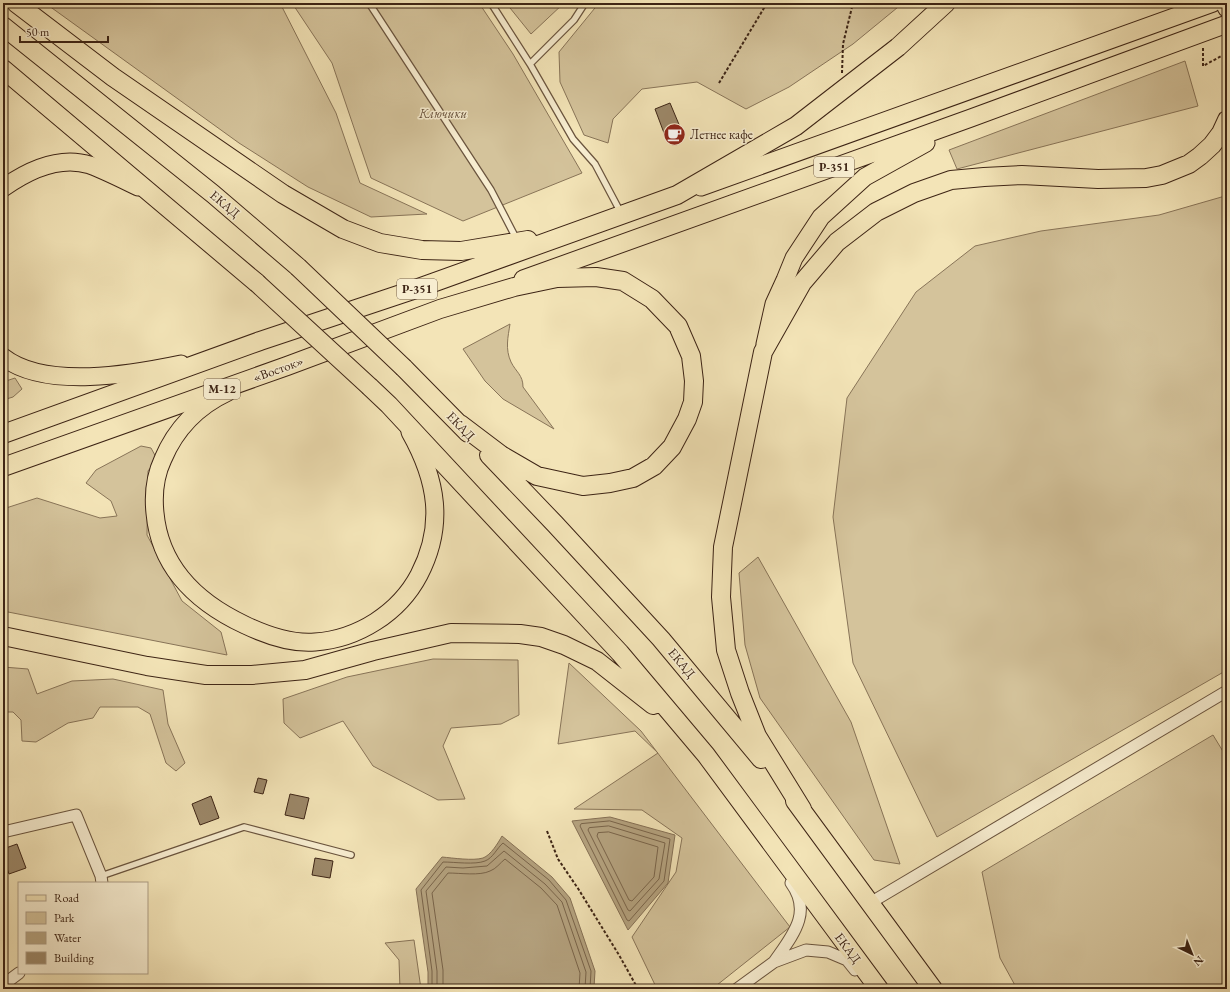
<svg xmlns="http://www.w3.org/2000/svg" width="1230" height="992" viewBox="0 0 1230 992" font-family="'EB Garamond',serif">
	<style>
		.green { fill: #d4c39b; stroke: #887458 }
		.water { fill: #b5a380; stroke: #857055 }
		.lines { fill: none; stroke-linecap: round; stroke-linejoin: round }
		.shore { stroke: #79644a; stroke-width: 1 }
		.building { fill: #9c8869; stroke: #3d2415 }
		.service-casing { stroke: #6a543e; stroke-width: 8 }
		.minor-casing { stroke: #6a543e; stroke-width: 13 }
		.primary-casing { stroke: #3d2415; stroke-width: 19 }
		.trunk-casing { stroke: #3d2415; stroke-width: 20 }
		.path { stroke: #3d2415; stroke-width: 2; stroke-dasharray: 3 2; stroke-linecap: butt }
		.service { stroke: #f7edd0; stroke-width: 5.5 }
		.minor { stroke: #f7edd0; stroke-width: 11 }
		.primary { stroke: #f3e4b7; stroke-width: 17 }
		.trunk { stroke: #f3e4b7; stroke-width: 18 }
		.trunk-bridge-casing { stroke: #3d2415; stroke-width: 20; stroke-linecap: butt }
		.trunk-bridge { stroke: #f3e4b7; stroke-width: 18 }
		.labels { text-anchor: middle; dominant-baseline: central; stroke-width: 3; stroke-linejoin: round; paint-order: stroke }
		.shield { fill: #f7edd0; stroke: #75604d; stroke-width: 1 }
		.shield-label { font-size: 12px; font-weight: bold; fill: #3d2415 }
		.park-label { font-size: 13px; font-style: italic; fill: #634c36; stroke: #f7edd0 }
		.poi-label { font-size: 13px; fill: #3d2415; stroke: #f7edd0; text-anchor: start }
		.street-label { font-size: 13px; fill: #3d2415; stroke: #f7edd0 }
	</style>
	<rect width="100%" height="100%" fill="#f3e4b7"/>
	<filter id="stains"><feTurbulence type="fractalNoise" baseFrequency=".005" numOctaves="4"/><feColorMatrix values="0 0 0 0 .2 0 0 0 0 .09 0 0 0 0 .02 0 0 0 .5 -.17"/></filter>
	<radialGradient id="worn" r=".72"><stop offset=".6" stop-color="#630" stop-opacity="0"/><stop offset="1" stop-color="#630" stop-opacity=".3"/></radialGradient>
	<path class="green" d="M 45,3 L 280,3 L 336,113 L 360,183 L 427,214 L 371,217 L 308,187 L 239,143 Z
		M 292,3 L 479,3 L 513,54 L 582,173 L 463,221 L 371,178 L 332,63 Z
		M 506,3 L 564,3 L 531,34 Z
		M 599,3 L 903,3 L 853,44 L 789,87 L 746,109 L 697,82 L 642,89 L 613,119 L 608,143 L 584,135 L 560,82 L 559,52 Z
		M 1185,61 L 1198,106 L 957,169 L 949,150 Z
		M 1227,193 L 1227,670 L 937,837 L 853,663 L 833,517 L 847,398 L 916,292 L 975,246 L 1041,231 L 1159,215 L 1225,196 Z
		M 510,324 C 508,337 505,349 511,362 C 516,372 523,375 523,387 L 554,429 L 503,399 L 485,381 L 463,349 Z
		M 15,378 L 22,389 L 13,397 L 3,400 L 3,382 Z
		M 141,446 L 151,448 L 157,459 L 148,471 L 147,535 L 182,601 L 221,632 L 227,655 L 3,611 L 3,509 L 37,498 L 100,518 L 117,516 L 111,501 L 86,483 L 96,470 Z
		M 758,557 L 851,722 L 900,864 L 874,860 L 760,698 L 745,645 L 739,573 Z
		M 433,659 L 518,660 L 519,715 L 501,724 L 451,728 L 443,746 L 465,799 L 438,800 L 373,766 L 343,721 L 300,738 L 284,723 L 283,699 L 347,677 Z
		M 569,663 L 641,731 L 790,927 L 712,989 L 657,989 L 632,937 L 676,872 L 682,838 L 642,810 L 574,809 L 658,753 L 635,731 L 558,744 Z
		M 3,667 L 28,669 L 37,694 L 72,681 L 113,679 L 163,690 L 168,724 L 185,763 L 176,771 L 166,763 L 150,714 L 138,707 L 100,707 L 93,718 L 68,723 L 36,742 L 22,741 L 21,720 L 13,712 L 3,712 Z
		M 1213,735 L 1227,758 L 1227,989 L 1017,989 L 1000,958 L 982,872 Z
		M 414,940 L 421,989 L 400,989 L 399,960 L 385,943 Z"/>
	<path class="water" d="M 610,817 L 675,835 L 668,883 L 628,930 L 572,821 Z
		M 502,836 L 552,877 L 570,898 L 595,971 L 594,988 L 428,989 L 428,972 L 416,889 L 442,857 C 453,858 473,861 483,858 C 491,855 498,843 502,836 Z"/>
	<g class="lines">
		<path class="shore" d="M 610,821 L 670,839 L 664,881 L 629,921 L 627,920 L 580,826 L 581,824 Z
			M 609,826 L 665,843 L 659,879 L 630,911 L 628,910 L 588,830 L 589,828 Z
			M 609,832 L 658,847 L 654,877 L 632,901 L 629,900 L 597,836 L 598,833 Z
			M 432,989 L 432,971 L 421,890 L 443,862 C 455,862 475,865 485,861 C 493,858 497,848 503,843 L 549,880 L 566,900 L 591,971 L 590,989
			M 437,989 L 437,971 L 426,891 L 446,867 L 463,868 L 487,866 L 504,851 L 545,884 L 562,902 L 586,972 L 585,989
			M 443,989 L 443,970 L 432,893 L 448,873 C 460,873 480,876 490,871 C 496,869 500,863 505,859 L 541,888 L 557,905 L 580,973 L 579,989"/>
	</g>
	<path class="building" d="M 670,103 L 683,134 L 667,141 L 655,109 Z
		M 258,778 L 267,780 L 263,794 L 254,792 Z
		M 290,794 L 309,798 L 304,819 L 285,815 Z
		M 211,796 L 219,818 L 200,825 L 192,804 Z
		M 17,844 L 26,868 L 9,874 L 3,856 L 3,849 Z
		M 315,858 L 333,861 L 330,878 L 312,875 Z"/>
	<g class="lines">
		<defs>
			<path id="service" d="M 369,3 L 491,190 L 517,240
				M 491,3 L 530,64 L 573,139 L 595,164 L 621,213
				M 530,64 L 574,20 L 585,3
				M 101,876 L 244,827 L 351,855"/>
			<path id="minor" d="M 3,832 L 76,815 L 101,876 L 102,883
				M 870,903 L 1227,691
				M 774,962 C 792,936 813,913 791,883
				M 3,985 L 19,973
				M 737,989 L 774,962 L 806,950 L 828,952 L 847,960 L 855,970"/>
			<path id="primary" d="M 701,187 L 1213,3
				M 3,188 C 27,171 59,155 90,165 C 106,171 122,179 138,187
				M 523,279 L 971,118 L 1227,24
				M 765,344 L 774,304 L 785,280 L 794,258 L 821,217 L 865,177 L 926,143
				M 3,357 C 45,390 133,374 181,364
				M 228,392 C 198,406 176,428 163,459 C 155,476 153,494 155,513 C 160,568 198,603 245,625 C 266,635 292,644 315,642 C 358,639 399,613 419,575 C 445,525 437,480 410,432"/>
			<path id="trunk" d="M 16,3 L 113,77 L 283,194 L 343,229 L 380,243 L 422,250 L 461,251 L 528,240
				M 1225,3 L 1227,8
				M 3,26 L 213,194 L 298,267
				M 3,69 L 257,283
				M 404,368 L 468,433
				M 370,387 L 389,405 L 620,653 L 706,755 L 879,989
				M 3,434 L 260,341 L 410,291 L 677,195 L 796,126 L 898,47 L 946,3
				M 489,455 L 555,524 L 661,639 L 761,759
				M 3,467 L 287,366 L 440,309 L 514,287 L 557,278 L 596,277 L 623,281 L 652,299 L 678,326 L 691,356 L 694,381 L 693,402 L 687,419 L 672,447 L 654,466 L 633,478 L 610,483 L 583,486 L 537,476 L 501,455 L 460,424
				M 3,636 L 147,666 L 206,675 L 252,675 L 305,670 L 373,651 L 451,633 L 520,634 L 541,637 L 564,645 L 597,661 L 653,705
				M 795,801 L 933,989
				M 802,809 L 757,736 L 740,693 L 726,650 L 721,597 L 723,547 L 763,352 L 802,283 L 837,242 L 876,212 L 914,193 L 951,180 L 984,177 L 1022,175 L 1098,179 L 1146,178 L 1162,175 L 1189,164 L 1200,156 L 1212,145 L 1221,133 L 1227,120"/>
		</defs>
		<use href="#service" class="service-casing"/>
		<use href="#minor" class="minor-casing"/>
		<use href="#primary" class="primary-casing"/>
		<use href="#trunk" class="trunk-casing"/>
		<path class="path" d="M 1203,48 L 1203,66 L 1227,53
			M 842,73 L 843,44 L 853,3
			M 719,83 L 767,3
			M 547,831 L 558,859 L 579,890 L 619,955 L 638,989"/>
		<use href="#service" class="service"/>
		<use href="#minor" class="minor"/>
		<use href="#primary" class="primary"/>
		<use href="#trunk" class="trunk"/>
		<defs>
			<path id="trunk-bridge" d="M 298,267 L 404,368
				M 257,283 L 370,387"/>
		</defs>
		<use href="#trunk-bridge" class="trunk-bridge-casing"/>
		<use href="#trunk-bridge" class="trunk-bridge"/>
	</g>
	<defs>
		<symbol id="cafe-disc" viewBox="-11 -11 22 22"><circle r="9.5" fill="#8f2418" stroke="#f7edd0"/><path d="M-5.5-4.5H6V0H3Q3 3.5 0 3.5H-2.5Q-5.5 3.5-5.5 0ZM3-3.2v2h1.7v-2ZM-6 4.5H4V6H-6Z" fill="#fff"/></symbol>
	</defs>
	<g fill-rule="evenodd">
		<use href="#cafe-disc" x="662" y="122" width="25" height="25"/>
	</g>
	<g class="labels">
		<g class="shield">
			<rect x="814" y="157" width="40" height="20" rx="3"/>
			<rect x="397" y="279" width="40" height="20" rx="3"/>
			<rect x="204" y="379" width="36" height="20" rx="3"/>
		</g>
		<g class="shield-label">
			<text x="834" y="167">Р-351</text>
			<text x="417" y="289">Р-351</text>
			<text x="222" y="389">М-12</text>
		</g>
		<g class="park-label">
			<text x="443" y="113">Ключики</text>
		</g>
		<g class="poi-label">
			<text x="690" y="134">Летнее кафе</text>
		</g>
		<g class="street-label">
			<text transform="translate(225 204) rotate(40)">ЕКАД</text>
			<text transform="translate(278 369) rotate(-20)">«Восток»</text>
			<text transform="translate(461 426) rotate(46)">ЕКАД</text>
			<text transform="translate(682 663) rotate(50)">ЕКАД</text>
			<text transform="translate(848 948) rotate(53)">ЕКАД</text>
		</g>
	</g>
	<rect width="1230" height="992" fill="none" stroke="#f3e4b7" stroke-width="16"/>
	<rect x="4" y="4" width="1222" height="984" fill="none" stroke="#3d2415" stroke-width="2"/>
	<rect x="8" y="8" width="1214" height="976" fill="none" stroke="#3d2415"/>
	<rect x="18" y="882" width="130" height="92" fill="#f7edd0" stroke="#ad9d85"/>
	<rect x="26" y="895" width="20" height="6" fill="#f3e4b7" stroke="#ad9d85"/>
	<text x="54" y="902" font-size="12" fill="#3d2415">Road</text>
	<rect x="26" y="912" width="20" height="12" fill="#d4c39b" stroke="#ad9d85"/>
	<text x="54" y="922" font-size="12" fill="#3d2415">Park</text>
	<rect x="26" y="932" width="20" height="12" fill="#b5a380" stroke="#ad9d85"/>
	<text x="54" y="942" font-size="12" fill="#3d2415">Water</text>
	<rect x="26" y="952" width="20" height="12" fill="#9c8869" stroke="#ad9d85"/>
	<text x="54" y="962" font-size="12" fill="#3d2415">Building</text>
	<g transform="translate(1192 954) rotate(137)" stroke="#f7edd0" stroke-width="3" paint-order="stroke">
	<path d="M0-3L7 15L0 10L-7 15Z" fill="#3d2415"/>
	<text y="-6" font-size="11" font-weight="bold" text-anchor="middle" fill="#3d2415">N</text>
	</g>
	<path d="M20 36v6h88v-6" fill="none" stroke="#3d2415" stroke-width="2"/>
	<text x="26" y="36" font-size="12" fill="#3d2415" stroke="#f7edd0" stroke-width="3" paint-order="stroke">50 m</text>
	<rect width="100%" height="100%" filter="url(#stains)"/>
	<rect width="100%" height="100%" fill="url(#worn)"/>
</svg>
